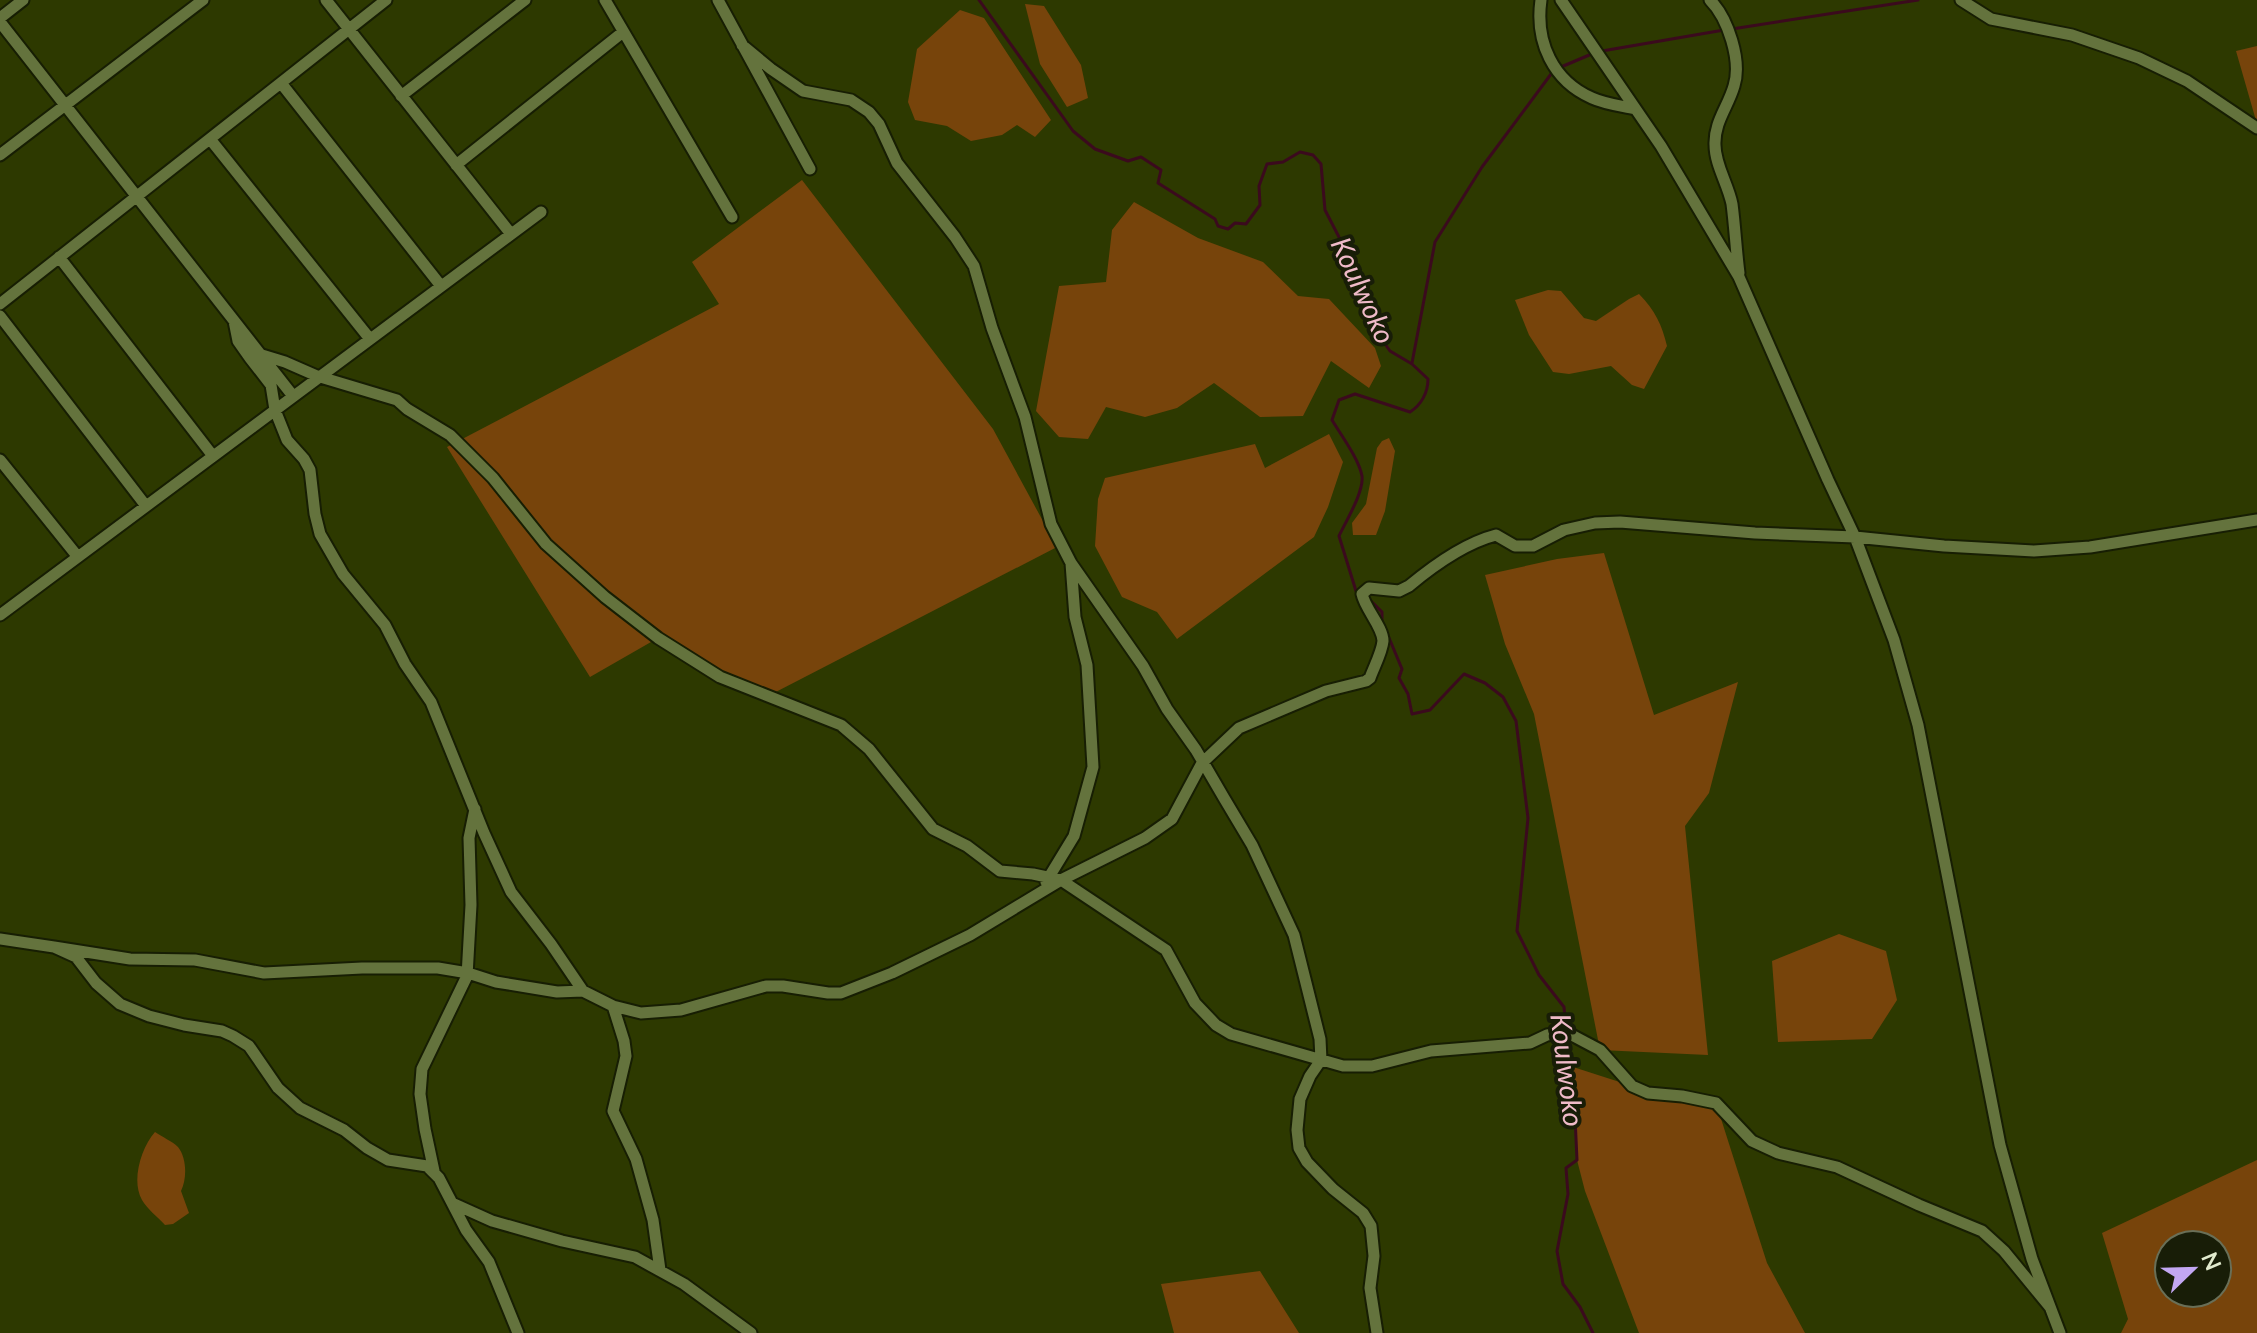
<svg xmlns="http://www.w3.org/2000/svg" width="2257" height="1333" viewBox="0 0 2257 1333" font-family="Lato,sans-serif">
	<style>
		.green { fill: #77440b; fill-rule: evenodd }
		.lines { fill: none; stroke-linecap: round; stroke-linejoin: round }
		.stream { stroke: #3b0a1d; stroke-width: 3 }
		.street-casing { stroke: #171e03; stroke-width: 15 }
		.street { stroke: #64733d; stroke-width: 11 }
		.labels { text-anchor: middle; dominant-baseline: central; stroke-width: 8; stroke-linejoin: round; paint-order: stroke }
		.water-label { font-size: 28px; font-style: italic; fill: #efbac8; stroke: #181d07 }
	</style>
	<rect width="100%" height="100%" fill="#2d3900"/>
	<path class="green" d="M 1025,4 L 1044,6 L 1081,65 L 1088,98 L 1067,107 L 1040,64 Z
		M 960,10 L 984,18 L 1051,120 L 1035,137 L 1017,125 L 1002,135 L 971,141 L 947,126 L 915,120 L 908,102 L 917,49 Z
		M 2257,46 L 2257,124 L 2236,51 Z
		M 802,180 L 993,429 L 1057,547 L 768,696 L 658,638 L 590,677 L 447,447 L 719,304 L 692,262 Z
		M 1134,202 L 1198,238 L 1263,262 L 1298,296 L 1329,299 L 1375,348 L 1381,366 L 1369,388 L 1331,361 L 1303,416 L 1260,417 L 1214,383 L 1177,408 L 1145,417 L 1106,407 L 1088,439 L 1059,437 L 1036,411 L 1059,286 L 1106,282 L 1112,230 Z
		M 1548,290 L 1561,291 L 1584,318 L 1596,321 L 1629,299 L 1639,294 C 1655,310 1662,325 1667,346 L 1644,389 L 1632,385 L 1611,366 L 1569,374 L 1553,372 L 1529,335 L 1515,300 Z
		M 1329,434 L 1343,462 L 1328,507 L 1314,537 L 1177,639 L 1157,612 L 1122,597 L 1095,546 L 1098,499 L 1105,478 L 1255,444 L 1265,468 Z
		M 1389,438 L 1395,451 L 1385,511 L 1376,535 L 1353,535 L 1352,523 L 1366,504 L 1377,448 L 1382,441 Z
		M 1604,553 L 1654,715 L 1738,682 L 1709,793 L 1685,826 L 1708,1055 L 1600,1050 L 1534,714 L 1505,644 L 1485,575 L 1557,559 Z
		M 1839,934 L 1886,951 L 1897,1000 L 1872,1039 L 1778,1042 L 1772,961 Z
		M 1570,1066 L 1632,1086 L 1716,1103 L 1767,1263 L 1805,1333 L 1639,1333 L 1585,1191 L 1577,1160 L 1575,1117 Z
		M 155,1132 C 162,1137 172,1141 178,1147 C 187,1158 187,1179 181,1191 L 189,1213 L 173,1224 L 165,1225 C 158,1217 147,1209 142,1200 C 131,1181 141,1148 155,1132 Z
		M 2257,1160 L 2257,1333 L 2121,1333 L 2128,1319 L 2102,1233 ZM 2169,1245 L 2217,1245 L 2217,1293 L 2169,1293 Z
		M 1260,1271 L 1299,1333 L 1174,1333 L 1161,1284 Z"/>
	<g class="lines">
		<path class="stream" d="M 979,0 L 1073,131 L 1095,149 L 1128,161 L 1141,157 L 1161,170 L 1158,183 L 1215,219 L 1218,226 L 1228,229 L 1235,223 L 1246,224 L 1260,205 L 1259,186 L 1267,164 L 1283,162 L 1300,152 L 1313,155 L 1321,164 L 1325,210 L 1356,270 L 1378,334 L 1390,351 L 1412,364 L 1428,379 C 1428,393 1421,405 1410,412 L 1355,394 L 1339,400 L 1332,420 C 1341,435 1359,459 1362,476 C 1364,492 1346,521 1339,536 L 1356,591 L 1359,593
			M 1732,29 L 1918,0
			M 1602,51 L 1724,30
			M 1561,67 L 1594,53
			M 1412,363 L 1435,242 L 1482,167 L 1554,70
			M 1369,599 L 1382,612 L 1382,622
			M 1387,633 L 1402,669 L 1399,678 L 1408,694 L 1412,714 L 1430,710 L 1464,674 L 1485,683 L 1503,697 L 1516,721 L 1528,818 L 1517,931 L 1539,975 L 1564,1007 L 1566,1028
			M 1567,1036 L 1575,1117 L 1577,1160 L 1566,1168 L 1568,1194 L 1557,1251 L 1563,1284 L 1580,1307 L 1593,1333"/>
		<defs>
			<path id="street" d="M 326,0 L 511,234
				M 605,0 L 732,217
				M 718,0 L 810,169
				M 1541,0 C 1535,42 1553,81 1592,98 C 1605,104 1622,106 1635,109
				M 1561,0 L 1661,146 L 1739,277 L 1828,480 L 1855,537 L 1894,640 L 1918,725 L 2000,1145 L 2032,1259 L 2060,1333
				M 1710,0 C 1728,18 1742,61 1734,86 C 1728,107 1714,122 1715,145 C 1715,165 1728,184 1732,204 C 1735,227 1736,250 1739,273
				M 1961,0 L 1991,19 L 2072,35 L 2139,58 L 2187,81 L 2257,128
				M 0,18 L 23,0
				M 0,22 L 293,396
				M 742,45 L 771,69 L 803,91 L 851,100 L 869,112 L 879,124 L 897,163 L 955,237 L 974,266 L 992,328 L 1025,417 L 1051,524 L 1071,563 L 1143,666 L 1167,709 L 1196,750 L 1224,798 L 1252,845 L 1294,935 L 1320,1039 L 1321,1060 L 1310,1076 L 1300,1099 L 1297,1130 L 1299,1148 L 1307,1162 L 1333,1189 L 1363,1213 L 1371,1226 L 1374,1256 L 1370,1288 L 1377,1333
				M 281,83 L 441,286
				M 401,96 L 525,0
				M 210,139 L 370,339
				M 0,155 L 203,0
				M 456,165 L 623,32
				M 59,257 L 213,456
				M 0,304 L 386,0
				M 0,316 L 146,506
				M 234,321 L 238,341 L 250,358 L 271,385 L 275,410 L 287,440 L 304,459 L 310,470 L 315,514 L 320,534 L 343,574 L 385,625 L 405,664 L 431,702 L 484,833 L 511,892 L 551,944 L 583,991
				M 238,341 L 262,355 L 285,362 L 317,376 L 397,400 L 407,409 L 450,435 L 493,478 L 546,544 L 605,597 L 658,638 L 720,677 L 841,725 L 869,749 L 933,829 L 967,846 L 1000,871 L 1033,874 L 1061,880 L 1166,950 L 1195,1003 L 1216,1025 L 1231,1034 L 1343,1066 L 1372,1066 L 1431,1051 L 1530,1043 L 1547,1035 L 1566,1032 L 1600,1050 L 1632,1086 L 1648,1093 L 1682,1096 L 1716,1103 L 1752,1141 L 1778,1153 L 1837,1167 L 1919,1205 L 1982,1231 L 2004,1251 L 2050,1307
				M 0,460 L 78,557
				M 0,615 L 541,212
				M 1046,882 L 1074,836 L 1093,767 L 1087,665 L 1075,617 L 1071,563
				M 0,939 L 54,947 L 76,957 L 96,983 L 120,1004 L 149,1016 L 184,1025 L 222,1031 L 233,1036 L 249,1046 L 278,1088 L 300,1108 L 344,1130 L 367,1148 L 388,1160 L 427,1166 L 439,1178 L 452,1203 L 492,1221 L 562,1241 L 635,1257 L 684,1284 L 751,1333
				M 54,947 L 130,959 L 195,960 L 264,973 L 362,968 L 438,968 L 468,973 L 496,982 L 557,992 L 583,991 L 613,1006 L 641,1013 L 681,1010 L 766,986 L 783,986 L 828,993 L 841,993 L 892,973 L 970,935 L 1061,880 L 1145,838 L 1172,819 L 1202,763 L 1239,728 L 1326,691 L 1366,681 L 1370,678 C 1374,667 1382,652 1383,641 C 1383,627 1365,609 1362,594 L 1369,588 L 1399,591 L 1409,586 C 1433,566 1465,543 1496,535 L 1515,546 L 1533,546 L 1564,530 L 1595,523 L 1620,522 L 1755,533 L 1855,537 L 1944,546 L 2034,551 L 2090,547 L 2257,520
				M 613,1006 L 624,1041 L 626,1056 L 613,1111 L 636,1159 L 653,1220 L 660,1270
				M 434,1171 L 425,1129 L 420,1094 L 422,1069 L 467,976 L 471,905 L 469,838 L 475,809
				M 452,1203 L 466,1230 L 489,1262 L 518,1333"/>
		</defs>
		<use href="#street" class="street-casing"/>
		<use href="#street" class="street"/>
	</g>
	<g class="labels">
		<g class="water-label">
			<text transform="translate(1364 290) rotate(65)">Koulwoko</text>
			<text transform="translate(1568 1070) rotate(83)">Koulwoko</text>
		</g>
	</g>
	<g transform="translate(2193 1269) rotate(67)"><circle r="38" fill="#181d07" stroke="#696f57" stroke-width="2"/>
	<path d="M0-6L14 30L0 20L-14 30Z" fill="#c3a7f2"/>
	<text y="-12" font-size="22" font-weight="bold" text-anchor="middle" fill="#e2ebce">N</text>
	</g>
</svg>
